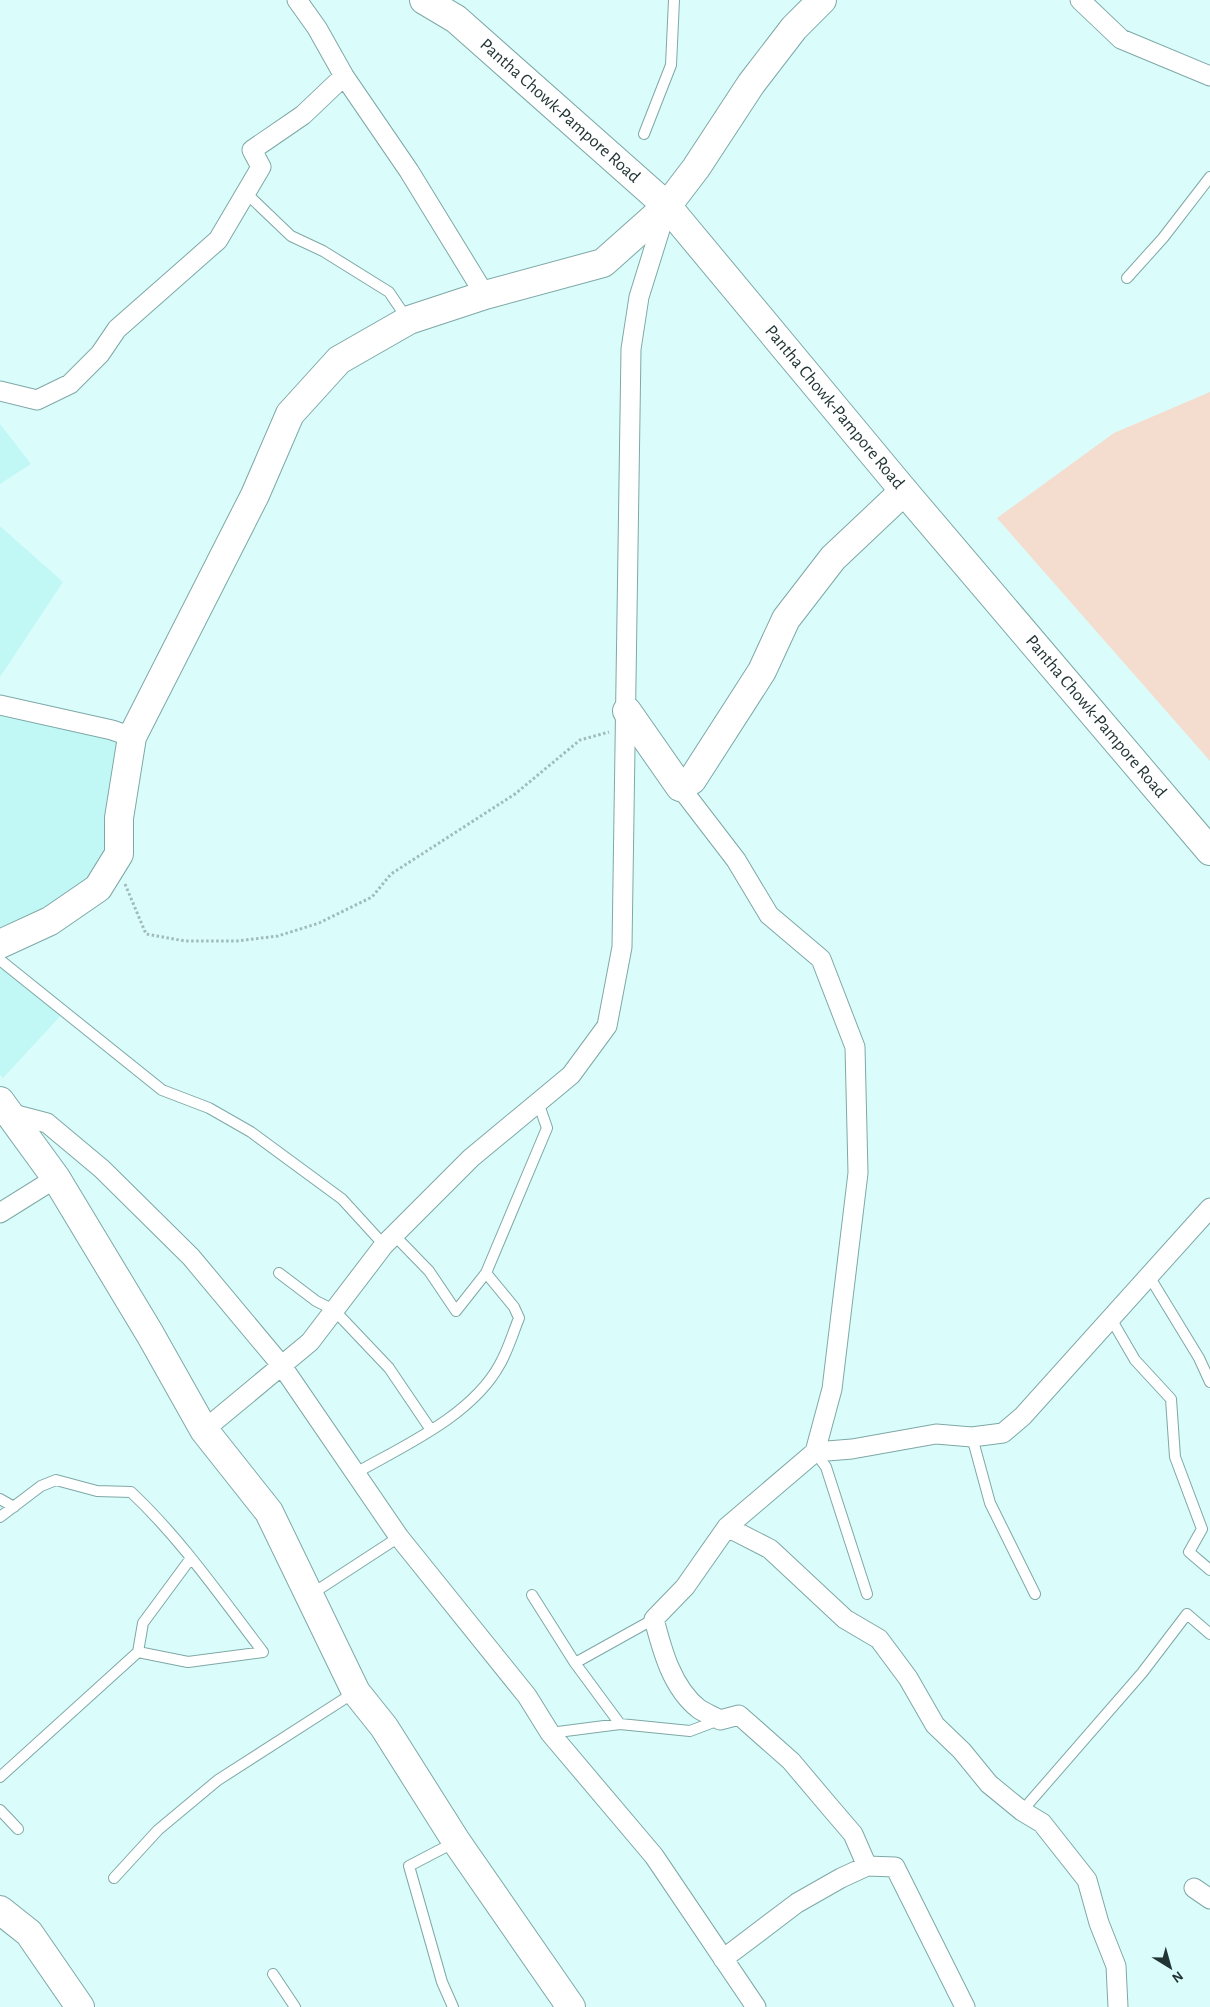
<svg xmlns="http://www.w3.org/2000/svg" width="1210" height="2007" viewBox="0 0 1210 2007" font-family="'Alegreya Sans',sans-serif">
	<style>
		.built { fill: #c1f8f6 }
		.pitch { fill: #f4dccf }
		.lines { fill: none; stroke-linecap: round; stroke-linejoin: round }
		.lane-casing { stroke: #7ea8a6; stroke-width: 12 }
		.street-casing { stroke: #7ea8a6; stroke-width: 21 }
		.secondary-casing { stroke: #7ea8a6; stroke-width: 30 }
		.path { stroke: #9fbcbb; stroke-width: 3; stroke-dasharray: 2.5 2.5; stroke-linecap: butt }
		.lane { stroke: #fff; stroke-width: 10 }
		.street { stroke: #fff; stroke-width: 19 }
		.secondary { stroke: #fff; stroke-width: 28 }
		.labels { text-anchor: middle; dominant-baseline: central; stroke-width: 4; stroke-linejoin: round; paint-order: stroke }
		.street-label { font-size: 18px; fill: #233434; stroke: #dafdfc }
	</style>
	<rect width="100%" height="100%" fill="#dafdfc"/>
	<path class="built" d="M 0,424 L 31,464 L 0,484 Z
		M 0,526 L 63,582 L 0,677 Z
		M 0,705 L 132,737 L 98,888 L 0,944 Z
		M 0,960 L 65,1011 L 3,1078 L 0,1075 Z"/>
	<path class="pitch" d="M 1210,392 L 1210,761 L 997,518 L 1114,433 Z"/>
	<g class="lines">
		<defs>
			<path id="lane" d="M 644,134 L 671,65 L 674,0
				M 246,193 L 291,236 L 323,251 L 389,292 L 408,320
				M 1127,278 L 1163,238 L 1210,177
				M 0,960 L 162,1090 L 209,1108 L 251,1132 L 342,1199 L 384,1245
				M 394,1235 L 429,1271 L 456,1311 L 486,1273 L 547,1128 L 538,1102
				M 279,1273 L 316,1301 L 334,1310 L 389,1368 L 431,1430
				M 1149,1276 L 1199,1358 L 1210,1382
				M 1110,1317 L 1135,1360 L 1171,1399 L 1175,1457 L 1202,1529 L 1189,1552 L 1210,1570
				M 972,1437 L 990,1503 L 1035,1594
				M 815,1452 L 826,1467 L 867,1594
				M 354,1474 C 403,1446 472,1416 500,1364 C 508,1350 513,1333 519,1318 L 514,1307 L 486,1273
				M 0,1499 L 14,1507
				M 0,1517 L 41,1486 L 56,1480 L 97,1491 L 131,1492 C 181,1539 221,1597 263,1652 L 188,1662 L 138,1652 L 143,1623 L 191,1558
				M 310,1595 L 399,1537
				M 532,1595 L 575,1663 L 620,1724
				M 575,1663 L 654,1619
				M 550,1733 L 620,1724 L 690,1731 L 719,1720
				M 0,1777 L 138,1652
				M 0,1810 L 18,1829
				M 1022,1811 L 1142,1673 L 1187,1614 L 1210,1634
				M 114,1878 L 158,1830 L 218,1780 L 355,1692
				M 273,1974 L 295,2007
				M 453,2007 L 442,1982 L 409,1866 L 455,1842"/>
			<path id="street" d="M 297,0 L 317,28 L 344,76 L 409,171 L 485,295
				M 1080,0 L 1121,39 L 1210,76
				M 0,391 L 37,400 L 70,384 L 100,354 L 117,329 L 218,240 L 261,167 L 252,150 L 303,115 L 344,76
				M 0,705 L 112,730 L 132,737
				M 680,787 L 736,860 L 769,915 L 821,959 L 855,1047 L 858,1173 L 832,1389 L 815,1452
				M 9,1113 L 47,1123 L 102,1169 L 191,1257 L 282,1366 L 399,1537 L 527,1696 L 550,1733 L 654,1856 L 756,2007
				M 0,1213 L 56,1178
				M 204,1430 L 310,1342 L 384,1245 L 471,1158 L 571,1075 L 607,1026 L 622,947 L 631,349 L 639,297 L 667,207
				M 727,1527 L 770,1549 L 845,1619 L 879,1639 L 908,1678 L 935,1725 L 962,1751 L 989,1784 L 1022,1811 L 1042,1823 L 1087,1880 L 1099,1923 L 1116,1966 L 1118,2007
				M 867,1866 L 853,1834 L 829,1806 L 791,1761 L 739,1715 L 720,1720 C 713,1716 705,1713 699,1709 C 672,1688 662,1650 654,1619 L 685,1587 L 727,1527 L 815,1452 L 852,1449 L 936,1434 L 972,1437 L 1003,1433 L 1023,1416 L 1210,1208
				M 1194,1888 L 1210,1899
				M 723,1959 L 797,1903 L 841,1878 L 867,1866 L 895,1867 L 965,2007"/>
			<g id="secondary">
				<path id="s1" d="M 424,0 L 456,19 L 667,206 L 904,491 L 1210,851"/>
				<path d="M 627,711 L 680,787 L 692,780 L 762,671 L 786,619 L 833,558 L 904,491"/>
				<path d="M 0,944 L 50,921 L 98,888 L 119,854 L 119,818 L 132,737 L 255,495 L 290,414 L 339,360 L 409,320 L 485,295 L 603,263 L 667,206 L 696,168 L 751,84 L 794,28 L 822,0"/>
				<path d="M 0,1101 L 56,1178 L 150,1334 L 204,1430 L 269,1512 L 356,1692 L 384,1727 L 456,1841 L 571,2007"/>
				<path d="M 0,1910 L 29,1933 L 80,2007"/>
			</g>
		</defs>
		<use href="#lane" class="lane-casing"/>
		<use href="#street" class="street-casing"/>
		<use href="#secondary" class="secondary-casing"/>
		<path class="path" d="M 125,884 L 146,934 L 185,941 L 237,941 L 278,936 L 319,923 L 372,897 L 391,874 L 515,794 L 580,740 L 609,732"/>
		<use href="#lane" class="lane"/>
		<use href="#street" class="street"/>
		<use href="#secondary" class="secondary"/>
	</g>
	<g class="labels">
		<g class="street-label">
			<text stroke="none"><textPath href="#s1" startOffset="176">Pantha Chowk-Pampore Road</textPath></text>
			<text stroke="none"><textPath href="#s1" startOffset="581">Pantha Chowk-Pampore Road</textPath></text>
			<text stroke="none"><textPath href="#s1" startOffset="986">Pantha Chowk-Pampore Road</textPath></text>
		</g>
	</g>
	<g transform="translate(1170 1967) rotate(143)" stroke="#dafdfc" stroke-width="4" paint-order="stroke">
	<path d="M0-4L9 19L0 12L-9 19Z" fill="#233434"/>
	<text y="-8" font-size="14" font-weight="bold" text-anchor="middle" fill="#233434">N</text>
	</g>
</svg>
